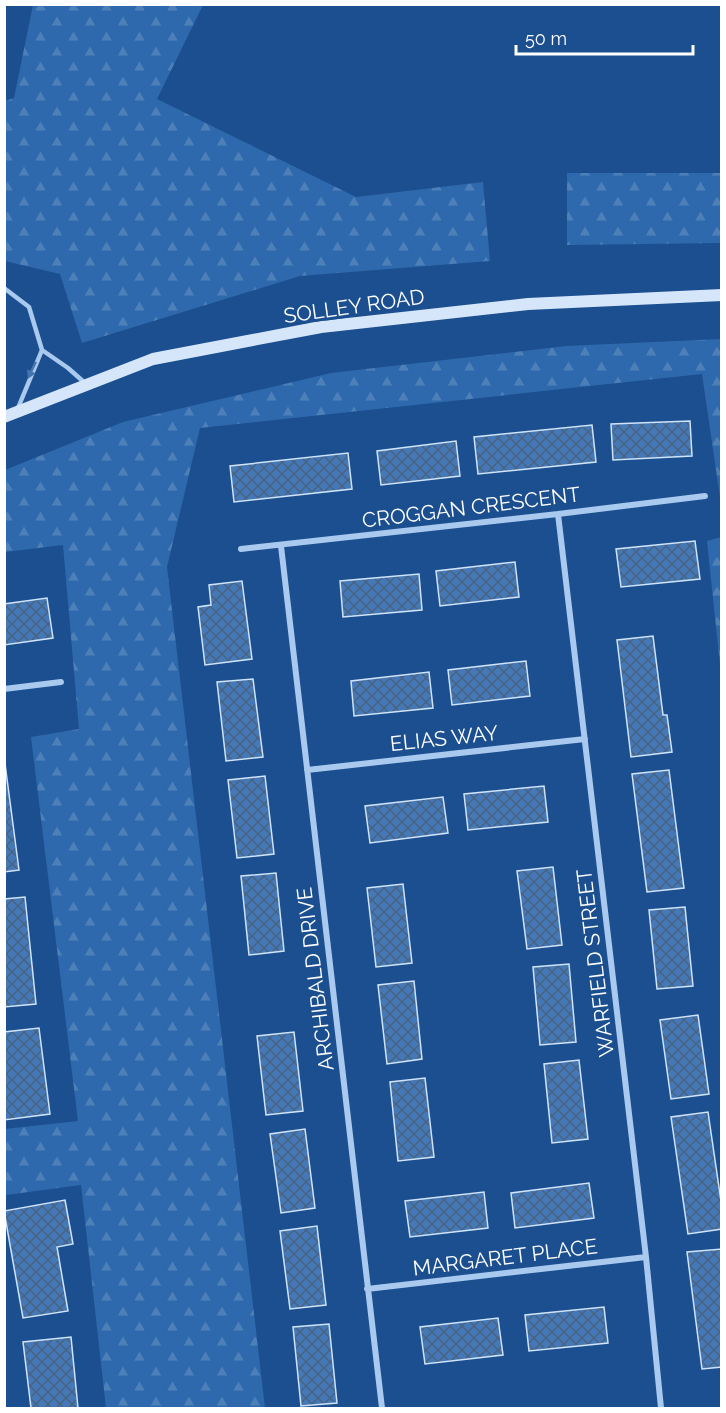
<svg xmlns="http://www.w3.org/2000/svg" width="726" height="1413" viewBox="0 0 726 1413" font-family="Raleway,sans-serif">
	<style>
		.forest { fill: url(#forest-firs) }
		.building { fill: url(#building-cross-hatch); stroke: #cfe3fa; stroke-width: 1.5 }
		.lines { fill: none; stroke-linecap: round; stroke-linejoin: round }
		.lane { stroke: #a9c9ee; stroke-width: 4.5 }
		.street { stroke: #a9c9ee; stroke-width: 6 }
		.secondary { stroke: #d6e6fa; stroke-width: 12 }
		.oneway { fill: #4674ac }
		.labels { text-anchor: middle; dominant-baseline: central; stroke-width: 6; stroke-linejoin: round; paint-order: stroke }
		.street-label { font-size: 21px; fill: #fff; stroke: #1b4f8f }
	</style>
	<defs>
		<pattern id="forest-firs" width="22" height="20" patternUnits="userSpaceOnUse" patternTransform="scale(1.5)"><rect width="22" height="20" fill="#2e69ad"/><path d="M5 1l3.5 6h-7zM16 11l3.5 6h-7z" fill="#4d80b9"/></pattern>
		<pattern id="building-cross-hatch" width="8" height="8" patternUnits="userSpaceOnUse" patternTransform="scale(1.5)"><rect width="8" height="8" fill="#4478b7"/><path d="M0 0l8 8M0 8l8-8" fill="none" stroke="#486282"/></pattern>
	</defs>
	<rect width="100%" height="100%" fill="#1b4f8f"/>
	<path class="forest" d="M 203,5 L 157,99 L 356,197 L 483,182 L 490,261 L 300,276 L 82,343 L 60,274 L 5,261 L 5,101 L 14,98 L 33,5 Z
		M 567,173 L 721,173 L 721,243 L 567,245 Z
		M 721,339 L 721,504 L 702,374 L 200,428 L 167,567 L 265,1408 L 106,1408 L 81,1185 L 6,1195 L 5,1188 L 5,1129 L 78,1121 L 31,737 L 79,729 L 63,545 L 5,552 L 5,470 L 123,422 L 331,373 L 566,346 Z
		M 721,537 L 722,537 L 721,674 L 707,541 Z"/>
	<path class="building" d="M 690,421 L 692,456 L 613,460 L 611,424 Z
		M 592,425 L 596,462 L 478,474 L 474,437 Z
		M 456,441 L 460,476 L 381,485 L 377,451 Z
		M 348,453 L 352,489 L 234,502 L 230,466 Z
		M 695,541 L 700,579 L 621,587 L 616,549 Z
		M 515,562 L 519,597 L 440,606 L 436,571 Z
		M 419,574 L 422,610 L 343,617 L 340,581 Z
		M 242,581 L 252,659 L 205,665 L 198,607 L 211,605 L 209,585 Z
		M 47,598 L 53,638 L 4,645 L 4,604 Z
		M 653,636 L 663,715 L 667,715 L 672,752 L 631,757 L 617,640 Z
		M 526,661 L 530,696 L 452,705 L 448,670 Z
		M 429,672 L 433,708 L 354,716 L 351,681 Z
		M 253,679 L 263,757 L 226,761 L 217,682 Z
		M 4,756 L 19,870 L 4,872 Z
		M 669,770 L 684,888 L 647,892 L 632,774 Z
		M 265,776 L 274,854 L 237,858 L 228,780 Z
		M 544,786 L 548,822 L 468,830 L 464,794 Z
		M 443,797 L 448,833 L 370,843 L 365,806 Z
		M 553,867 L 562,945 L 527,949 L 517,871 Z
		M 276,873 L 284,951 L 249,955 L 241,876 Z
		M 403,884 L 412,963 L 376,967 L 367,888 Z
		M 25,897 L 36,1004 L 4,1007 L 4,899 Z
		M 685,907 L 693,986 L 657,989 L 649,910 Z
		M 569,964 L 576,1042 L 540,1045 L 533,967 Z
		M 414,981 L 422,1059 L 387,1064 L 378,985 Z
		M 698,1015 L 709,1094 L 671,1099 L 660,1020 Z
		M 39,1028 L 50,1114 L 4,1120 L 4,1032 Z
		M 294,1032 L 303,1111 L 266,1115 L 257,1036 Z
		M 579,1060 L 588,1139 L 552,1143 L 544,1064 Z
		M 425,1078 L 434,1157 L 398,1161 L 390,1082 Z
		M 708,1112 L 722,1208 L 722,1229 L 688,1234 L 671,1117 Z
		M 305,1129 L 315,1208 L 281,1213 L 270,1134 Z
		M 589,1183 L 594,1218 L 515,1228 L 511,1193 Z
		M 484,1192 L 488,1228 L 410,1237 L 405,1201 Z
		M 65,1200 L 73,1244 L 57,1247 L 68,1311 L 23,1318 L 4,1211 Z
		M 317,1226 L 326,1305 L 290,1309 L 280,1231 Z
		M 722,1249 L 722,1367 L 702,1369 L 687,1252 Z
		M 604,1307 L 608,1343 L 529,1351 L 525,1315 Z
		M 498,1318 L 503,1355 L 425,1364 L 420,1327 Z
		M 329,1324 L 337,1403 L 301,1406 L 293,1327 Z
		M 71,1337 L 78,1408 L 31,1408 L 23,1342 Z"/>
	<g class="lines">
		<path class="lane" d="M 4,288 L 29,307 L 42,350
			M 18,408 L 42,350 L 68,368 L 85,383"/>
		<path class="street" d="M 558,514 L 646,1257 L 661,1408
			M 281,546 L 382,1408
			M 241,549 L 558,514 L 705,496
			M 4,689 L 61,682
			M 307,770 L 585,739
			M 367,1289 L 646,1257"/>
		<path class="secondary" d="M 4,417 L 153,359 L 321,327 L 528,304 L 722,295"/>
	</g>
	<defs><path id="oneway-solid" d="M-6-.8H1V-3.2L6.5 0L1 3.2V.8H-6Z" transform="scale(1.5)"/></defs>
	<use class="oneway" href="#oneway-solid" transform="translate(32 370) rotate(115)"/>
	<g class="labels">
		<g class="street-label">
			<text transform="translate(354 306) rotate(-8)">SOLLEY ROAD</text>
			<text transform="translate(471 507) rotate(-7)">CROGGAN CRESCENT</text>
			<text transform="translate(444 738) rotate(-6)">ELIAS WAY</text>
			<text transform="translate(595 963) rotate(-97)">WARFIELD STREET</text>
			<text transform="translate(315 979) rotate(-97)">ARCHIBALD DRIVE</text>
			<text transform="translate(505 1257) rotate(-7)">MARGARET PLACE</text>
		</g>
	</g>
	<rect width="726" height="1413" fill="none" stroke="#ffffff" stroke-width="12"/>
	<path d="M516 45v9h177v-9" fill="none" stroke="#ffffff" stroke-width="3"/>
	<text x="525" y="45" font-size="18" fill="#ffffff" stroke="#1b4f8f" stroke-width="4.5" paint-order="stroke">50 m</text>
</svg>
